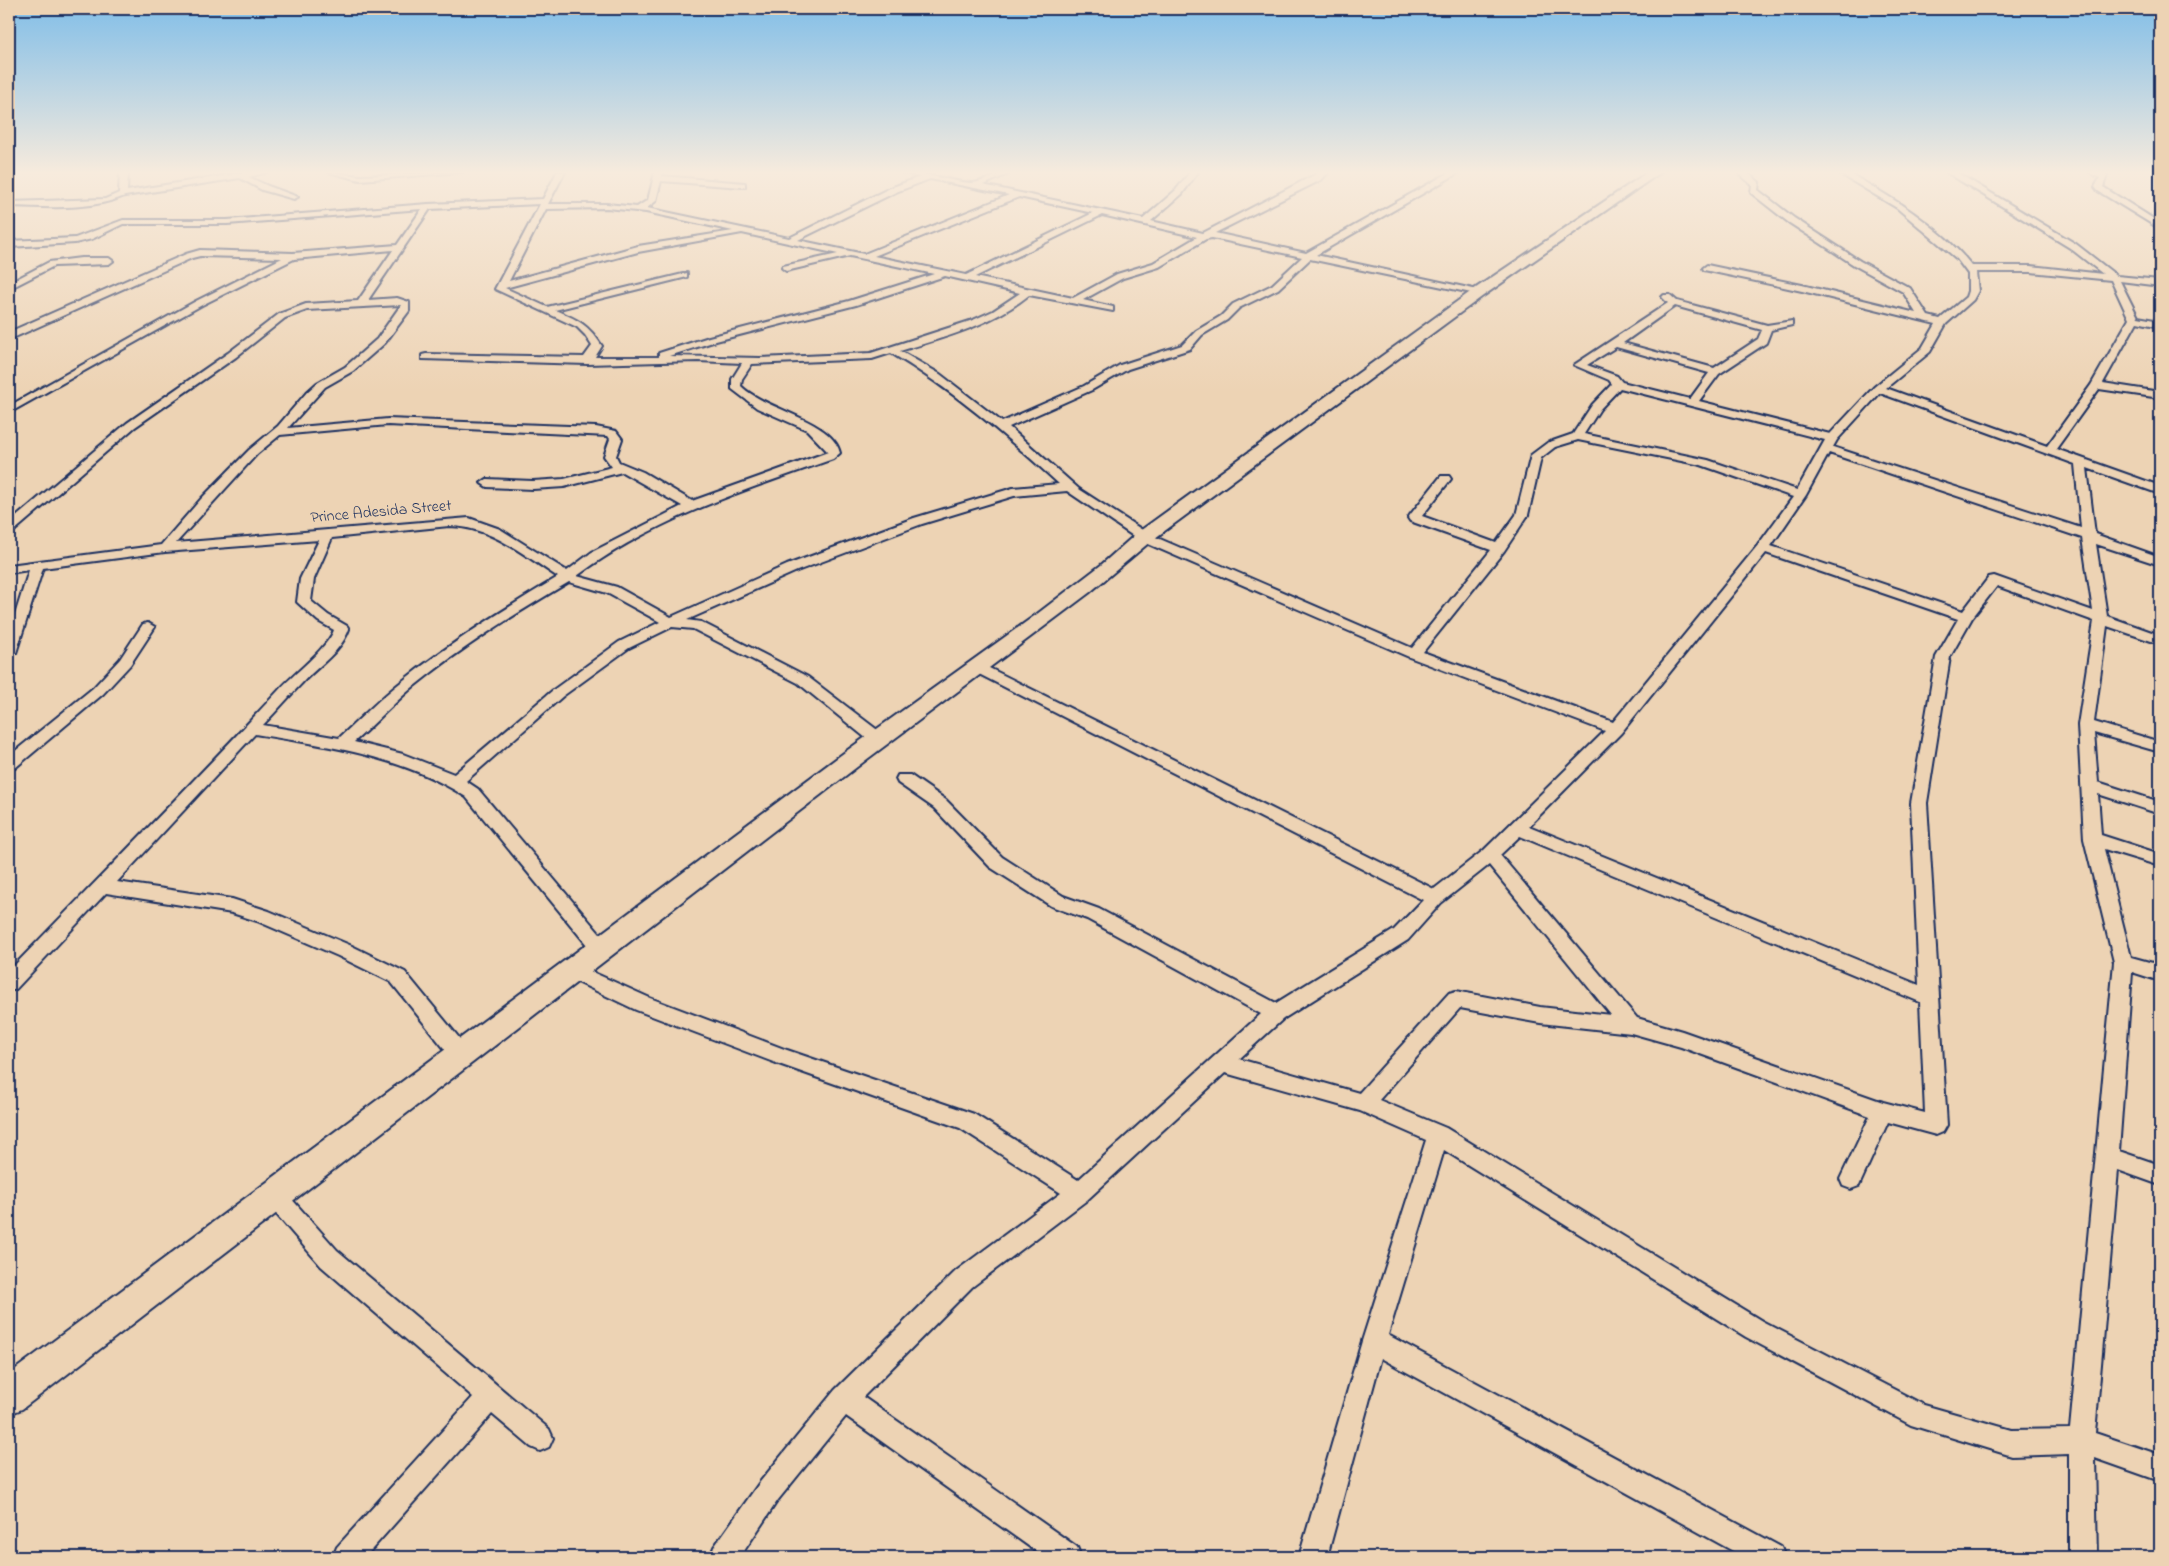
<svg xmlns="http://www.w3.org/2000/svg" width="2169" height="1566" viewBox="0 0 2169 1566" font-family="'Indie Flower',sans-serif">
	<style>
		.lines { fill: none; stroke-linecap: round; stroke-linejoin: round }
		.street-casing { stroke: #1b2f5e; stroke-width: 4 }
		.secondary-casing { stroke: #1b2f5e; stroke-width: 4 }
		.street { fill: #edd3b4; fill-rule: evenodd }
		.secondary { fill: #edd3b4; fill-rule: evenodd }
		.labels { text-anchor: middle; dominant-baseline: central; stroke-width: 5; stroke-linejoin: round; paint-order: stroke }
		.street-label { font-size: 16px; fill: #1b2f5e; stroke: #edd3b4 }
	</style>
	<rect width="100%" height="100%" fill="#edd3b4"/>
	<filter id="ink" filterUnits="userSpaceOnUse"><feTurbulence type="fractalNoise" baseFrequency=".02" numOctaves="2"/><feDisplacementMap in="SourceGraphic" scale="10" xChannelSelector="R" yChannelSelector="G"/><feConvolveMatrix kernelMatrix="1 2 1 2 8 2 1 2 1" color-interpolation-filters="sRGB"/></filter>
	<g filter="url(#ink)">
		<g class="lines">
			<defs>
				<path id="street" d="M 120,172 L 128,172 L 127,191 L 247,172 L 267,172 L 249,177 L 268,186 L 298,197 L 294,199 L 262,190 L 240,178 L 125,196 C 90,211 47,207 9,206 L 9,202 L 105,199 L 119,193 Z
					M 328,172 L 360,176 L 462,172 L 360,180 Z
					M 557,172 L 565,172 L 548,204 L 607,204 L 637,207 L 648,200 L 655,172 L 663,172 L 662,176 L 745,183 L 745,187 L 742,187 L 661,181 L 656,201 L 647,208 L 789,238 L 890,188 L 920,177 L 901,172 C 925,172 948,181 971,183 C 984,183 998,172 1013,172 L 983,185 L 1143,219 L 1176,190 L 1190,172 L 1198,172 L 1182,194 L 1151,221 L 1203,233 L 1320,172 L 1329,172 L 1321,180 L 1215,233 L 1306,253 L 1450,172 L 1460,172 L 1316,255 L 1478,290 L 1481,291 L 1481,295 L 1310,259 L 1278,289 L 1239,308 L 1227,320 L 1202,335 L 1190,349 L 1128,369 L 1092,390 L 1009,427 L 1079,489 L 1144,531 L 1150,527 L 1158,527 L 1160,530 L 1153,536 L 1412,648 L 1491,550 L 1410,521 L 1408,518 L 1410,515 L 1441,476 L 1449,476 L 1451,479 L 1422,516 L 1496,543 L 1516,515 L 1531,455 L 1547,443 L 1573,434 L 1592,405 L 1612,384 L 1609,380 L 1574,365 L 1668,303 L 1662,297 L 1664,295 L 1670,295 L 1677,301 L 1767,325 L 1792,321 L 1792,325 L 1771,330 L 1766,343 L 1719,374 L 1699,401 L 1830,434 L 1874,387 L 1922,348 L 1936,324 L 1802,291 L 1704,270 L 1703,268 L 1707,265 L 1802,285 L 1916,313 L 1903,292 L 1854,265 L 1788,222 L 1751,193 L 1752,185 L 1737,172 L 1746,172 L 1759,182 L 1758,190 L 1794,218 L 1860,261 L 1910,288 L 1928,316 L 1940,319 L 1966,297 L 1968,291 L 1968,274 L 1957,259 L 1897,208 L 1837,172 L 1847,172 C 1891,197 1940,226 1972,266 L 2031,266 L 2103,274 L 2070,248 L 1946,172 L 1956,172 L 2076,244 L 2117,276 L 2160,280 L 2160,286 L 2120,281 L 2138,317 L 2160,321 L 2160,327 L 2137,322 L 2103,383 L 2160,392 L 2160,398 L 2099,389 L 2056,449 L 2160,486 L 2160,494 L 2087,468 L 2095,534 L 2160,557 L 2160,565 L 2096,544 L 2107,616 L 2160,635 L 2160,644 L 2107,626 L 2094,722 L 2160,742 L 2160,752 L 2094,733 L 2098,782 L 2160,802 L 2160,814 L 2098,794 L 2101,835 L 2160,854 L 2160,866 L 2104,849 L 2131,957 L 2160,965 L 2160,981 L 2132,972 L 2119,1151 L 2160,1165 L 2160,1185 L 2118,1170 L 2095,1433 L 2160,1455 L 2160,1481 L 2095,1458 L 2097,1557 L 2069,1557 L 2069,1454 L 2012,1456 L 1911,1425 L 1746,1337 L 1444,1150 L 1388,1335 L 1781,1547 L 1785,1557 L 1744,1557 L 1381,1358 L 1327,1557 L 1299,1557 L 1362,1341 L 1426,1140 L 1360,1111 L 1225,1073 L 1087,1200 L 972,1287 L 863,1397 L 1077,1547 L 1081,1557 L 1044,1557 L 846,1416 L 778,1500 L 740,1557 L 710,1557 L 714,1547 L 760,1482 L 835,1390 L 956,1271 L 1061,1193 L 960,1128 L 776,1063 L 636,1010 L 567,977 L 565,972 L 567,967 L 574,964 L 581,967 L 650,998 L 787,1050 L 974,1114 L 1078,1180 L 1261,1014 L 1087,919 L 1051,906 L 990,867 L 934,808 L 898,783 L 896,779 L 898,775 L 910,775 L 946,800 L 1002,857 L 1063,896 L 1099,909 L 1276,1003 L 1394,930 L 1423,900 L 973,671 L 971,668 L 973,665 L 983,665 L 1434,889 L 1484,850 L 1605,731 L 1409,657 L 1139,540 L 1067,491 L 1014,496 L 922,524 L 797,571 L 687,620 L 701,622 L 808,677 L 884,735 L 886,739 L 884,743 L 872,743 L 798,683 L 693,629 L 672,627 L 629,648 L 563,696 L 466,781 L 478,789 L 610,946 L 612,951 L 610,956 L 603,958 L 596,956 L 466,797 C 403,756 328,746 255,734 L 117,882 L 232,899 L 269,911 L 352,946 L 405,972 L 469,1050 L 472,1056 L 469,1062 L 462,1065 L 455,1062 L 391,982 L 338,956 L 257,921 L 232,913 L 106,893 L 16,989 L 9,991 L 9,971 C 99,878 190,786 278,691 C 292,675 327,649 334,630 L 318,621 L 297,602 L 300,579 L 319,540 L 165,552 L 43,568 L 16,653 L 9,657 L 9,634 L 29,570 L 9,573 L 9,565 L 161,545 L 201,499 L 249,450 L 278,426 L 307,392 L 317,383 L 345,367 L 377,339 L 401,305 L 307,310 L 285,318 L 236,357 L 135,427 L 13,532 L 9,533 L 9,523 L 127,423 L 228,353 L 279,314 L 306,304 L 358,301 L 393,250 L 294,259 L 202,305 L 9,413 L 9,406 L 196,301 L 282,258 L 200,256 L 192,258 L 13,338 L 9,339 L 9,332 L 186,254 L 200,250 L 293,253 L 397,245 L 422,209 L 227,224 L 123,224 L 92,239 L 75,243 L 9,247 L 9,241 L 75,238 L 123,220 L 227,220 L 428,204 L 543,199 ZM 930,179 L 1009,195 L 864,254 L 798,240 L 896,192 ZM 1019,197 L 1093,213 L 966,275 L 874,256 ZM 540,204 L 495,289 L 577,327 L 585,335 L 592,346 L 584,357 L 426,354 L 422,355 L 422,359 L 587,364 L 698,361 L 742,363 L 732,379 L 732,389 L 757,408 L 807,430 L 828,452 L 692,501 L 643,472 L 619,462 L 616,456 L 622,439 L 616,431 L 596,427 L 388,419 L 288,428 L 325,387 L 353,371 L 385,343 L 409,311 L 409,302 L 397,298 L 368,300 L 430,209 ZM 607,208 L 646,212 L 733,231 L 638,246 L 509,281 L 546,209 ZM 1102,215 L 1197,237 L 1153,263 L 1117,274 L 1073,298 L 975,277 ZM 742,233 L 838,254 L 783,266 L 782,268 L 786,271 L 850,256 L 934,274 L 849,301 L 709,337 L 659,353 L 659,357 L 595,357 L 602,346 C 588,324 578,320 555,310 L 687,277 L 687,273 L 547,307 L 505,288 L 638,252 ZM 1206,239 L 1212,238 L 1302,257 L 1272,285 L 1233,304 L 1221,316 L 1196,331 L 1182,345 L 1120,365 L 1084,386 L 1002,422 L 940,374 L 900,351 C 945,337 992,325 1029,295 L 1113,311 L 1113,307 L 1083,300 L 1123,278 L 1159,267 ZM 1976,272 L 2031,272 L 2111,280 L 2129,319 L 2091,385 L 2047,446 L 1886,388 L 1930,352 L 1946,324 L 1973,300 L 1978,291 ZM 945,276 L 1020,293 L 993,311 L 973,320 L 871,353 L 760,358 L 669,356 L 716,341 L 856,305 ZM 1675,306 L 1762,330 L 1758,339 L 1714,368 L 1623,343 ZM 1616,347 L 1709,373 L 1690,399 L 1622,382 L 1617,376 L 1587,365 ZM 891,353 C 953,390 1006,436 1059,484 L 1013,488 L 914,518 L 787,565 L 671,617 L 617,587 L 577,576 C 654,519 744,490 833,459 L 840,453 C 833,420 765,410 741,386 L 742,379 L 752,364 L 872,359 ZM 1620,388 L 1825,440 L 1797,490 L 1708,460 L 1584,434 L 1600,409 ZM 1880,393 L 2075,464 L 2081,528 L 1833,447 L 1837,440 ZM 388,425 L 608,436 L 610,439 L 604,456 L 612,467 L 564,479 L 533,481 L 487,479 L 481,483 L 487,487 L 533,489 L 564,487 L 622,472 L 682,506 L 592,552 L 567,571 L 500,529 L 469,518 L 176,543 L 257,454 L 280,435 ZM 1578,440 L 1701,465 L 1793,497 L 1758,545 L 1613,722 L 1423,652 L 1504,551 L 1528,515 L 1541,458 L 1555,447 ZM 1829,453 L 2082,538 L 2093,611 L 1994,576 L 1989,577 L 1963,611 L 1771,546 L 1806,495 ZM 449,526 C 490,526 524,555 558,577 C 505,609 453,641 405,679 C 381,697 360,719 339,738 L 263,725 C 277,711 289,696 303,682 C 319,665 341,652 349,629 L 347,626 L 328,615 L 311,601 L 314,579 L 332,538 ZM 1766,553 L 1958,619 L 1936,657 L 1911,803 L 1919,985 L 1529,826 L 1621,733 ZM 569,582 L 607,593 L 660,622 L 619,642 L 553,690 L 454,774 L 403,754 L 354,742 C 374,724 393,704 413,687 C 462,647 515,614 569,582 ZM 1997,586 L 2094,621 L 2078,725 L 2084,839 L 2114,962 L 2070,1429 L 2012,1430 L 1924,1405 L 1762,1321 L 1446,1128 L 1379,1100 L 1460,1008 L 1540,1023 L 1631,1033 L 1681,1047 L 1870,1116 L 1840,1179 L 1843,1186 L 1851,1189 L 1859,1186 L 1888,1122 L 1936,1135 L 1943,1132 L 1947,1125 L 1927,803 L 1950,657 L 1972,618 ZM 1520,836 L 1920,1002 L 1925,1113 L 1883,1102 L 1682,1031 L 1637,1018 L 1500,855 ZM 1489,865 L 1611,1015 L 1540,1007 L 1456,991 L 1449,993 L 1359,1093 L 1239,1059 L 1283,1019 L 1408,940 L 1441,903 Z
					M 2089,172 L 2100,172 L 2107,175 L 2103,187 L 2160,223 L 2160,229 L 2098,191 L 2095,187 L 2100,178 Z
					M 81,258 L 109,258 L 113,261 L 109,264 L 54,266 L 9,289 L 9,283 L 49,262 Z
					M 148,623 L 155,627 L 130,665 L 103,694 L 15,768 L 9,769 L 9,756 L 93,688 L 120,659 L 143,624 Z
					M 273,1184 L 281,1187 L 337,1250 L 549,1429 L 553,1438 L 549,1447 L 540,1451 L 531,1447 L 492,1414 L 365,1557 L 333,1557 L 337,1547 L 473,1397 L 321,1266 L 265,1201 L 262,1194 L 265,1187 Z"/>
				<path id="secondary" d="M 1648,172 L 1661,172 L 1483,296 L 1151,541 L 1089,593 L 866,760 L 22,1409 L 9,1414 L 9,1374 L 849,749 L 1037,614 L 1101,565 L 1137,533 L 1473,290 Z"/>
			</defs>
			<use href="#street" class="street-casing"/>
			<use href="#secondary" class="secondary-casing"/>
			<use href="#street" class="street"/>
			<use href="#secondary" class="secondary"/>
		</g>
	</g>
	<linearGradient id="sky" x2="0" y2="1"><stop stop-color="#81bee8"/><stop offset="0.44" stop-color="#f7ebdd"/><stop offset="1" stop-color="#f7ebdd" stop-opacity="0"/></linearGradient>
	<rect width="2169" height="392" fill="url(#sky)"/>
	<g class="labels">
		<g class="street-label">
			<text transform="translate(381 512) rotate(-5)">Prince Adesida Street</text>
		</g>
	</g>
	<rect width="2169" height="1566" fill="none" stroke="#edd3b4" stroke-width="30"/>
	<rect x="15" y="15" width="2139" height="1536" fill="none" stroke="#1b2f5e" stroke-width="2" filter="url(#ink)"/>
</svg>
